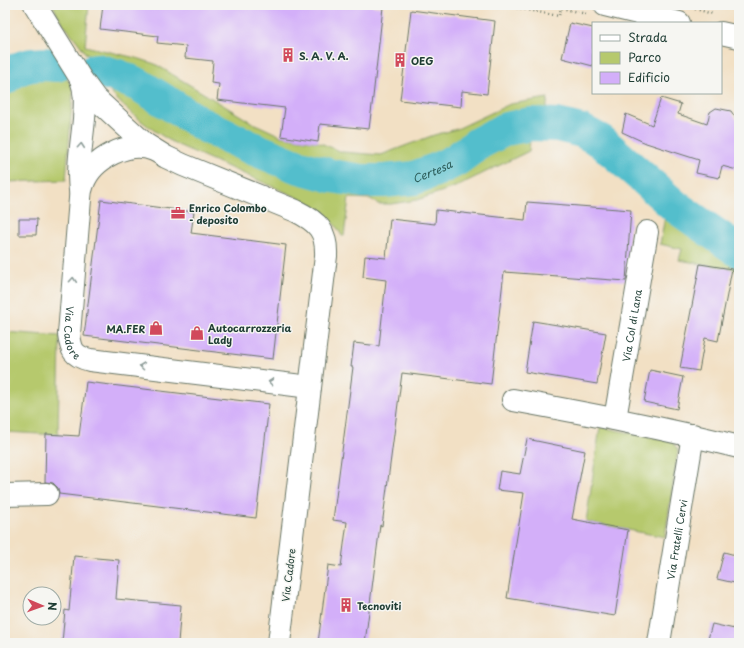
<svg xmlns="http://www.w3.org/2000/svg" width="744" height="648" viewBox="0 0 744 648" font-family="'Playpen Sans',sans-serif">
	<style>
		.green { fill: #b6c96d; stroke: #6a8350 }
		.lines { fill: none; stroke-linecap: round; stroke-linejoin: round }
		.river { stroke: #52becc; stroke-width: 34 }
		.building { fill: #d3aff9 }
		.minor-casing { stroke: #697666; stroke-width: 24 }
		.path { stroke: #697666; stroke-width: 2.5; stroke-dasharray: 1 3; stroke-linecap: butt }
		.minor { stroke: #fff; stroke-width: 22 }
		.oneway { stroke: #8f9e9a }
		.labels { text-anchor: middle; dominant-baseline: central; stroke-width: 3; stroke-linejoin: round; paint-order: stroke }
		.poi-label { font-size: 10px; font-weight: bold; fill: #1f3d34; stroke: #f6f6f2; text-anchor: start }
		.street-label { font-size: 10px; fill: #1f3d34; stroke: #f6f6f2 }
		.water-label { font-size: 11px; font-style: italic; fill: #2c5d5a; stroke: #f6f6f2 }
	</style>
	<rect width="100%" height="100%" fill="#f6f6f2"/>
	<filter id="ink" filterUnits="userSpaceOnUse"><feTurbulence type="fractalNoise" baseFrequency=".025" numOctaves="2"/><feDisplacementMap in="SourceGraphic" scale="8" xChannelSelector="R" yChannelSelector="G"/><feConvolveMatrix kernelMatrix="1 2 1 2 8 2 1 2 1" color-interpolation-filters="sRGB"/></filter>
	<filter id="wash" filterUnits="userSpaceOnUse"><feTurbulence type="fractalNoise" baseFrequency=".012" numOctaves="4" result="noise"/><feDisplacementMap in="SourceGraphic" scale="16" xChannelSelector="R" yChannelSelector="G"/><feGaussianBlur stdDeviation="0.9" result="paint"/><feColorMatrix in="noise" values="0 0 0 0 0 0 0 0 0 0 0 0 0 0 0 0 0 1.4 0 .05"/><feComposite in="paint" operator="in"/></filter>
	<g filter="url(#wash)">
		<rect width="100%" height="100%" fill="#f2e0c4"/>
		<path class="green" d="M 53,5 L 89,5 L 85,46 L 140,59 L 155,64 L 251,122 L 281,136 L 318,142 L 342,152 L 381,155 L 434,135 L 457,129 L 510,104 L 548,98 L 546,112 L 524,115 L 493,126 L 474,138 L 453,154 L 425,168 L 402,174 L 391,175 L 363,173 L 340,169 L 297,156 L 240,134 L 202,116 L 182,101 L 131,68 L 116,62 L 86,54 C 76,37 60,24 53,5 Z
			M 53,76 L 65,77 L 70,83 L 73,92 L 66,180 L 5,182 L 5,92 C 20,80 34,77 53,76 Z
			M 105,85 L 125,89 L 174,116 L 221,144 L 258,160 L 326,182 L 350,188 L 379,192 L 390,192 L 412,190 L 448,179 L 463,170 L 475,158 L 497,145 L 512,140 L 544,137 L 530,140 L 529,151 L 455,187 L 417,200 L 391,204 L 378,204 L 371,199 L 349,198 L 344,236 L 342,236 C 334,221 322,210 308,202 L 178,145 C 156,134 118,105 105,85 Z
			M 666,211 C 688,232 712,249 739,262 L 739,273 L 732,269 L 679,260 L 682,249 L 660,244 Z
			M 5,332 L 60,336 L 58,435 L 5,432 Z
			M 600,427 L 672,441 L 678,450 L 665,537 L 586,522 Z"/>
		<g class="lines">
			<g class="river">
				<path id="s1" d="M 96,70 L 118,76 L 139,85 L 207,127 L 252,148 L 296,166 L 332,176 L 363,181 L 384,181 L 414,178 L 438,169 L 456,160 L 479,143 L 506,129 L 531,124 L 557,125 L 582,131 L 601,141 L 676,207 L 739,251"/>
				<path d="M 5,78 C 20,64 37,63 57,65"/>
			</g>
		</g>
		<g id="blocks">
			<path class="building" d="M 103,5 L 364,5 L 383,7 L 373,97 L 369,129 L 320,124 L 318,142 L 281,136 L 285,108 L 217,100 L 219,84 L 211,83 L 213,61 L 185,58 L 186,46 L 157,43 L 158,36 L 100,29 Z
				M 411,10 L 495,21 L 487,94 L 462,91 L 461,107 L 400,100 Z
				M 570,23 L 593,28 L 593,66 L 562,58 Z
				M 661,98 L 681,104 L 678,114 L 707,124 L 710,112 L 716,108 L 731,111 L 739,123 L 739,160 L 737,170 L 722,166 L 719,178 L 696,173 L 699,160 L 646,143 L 622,132 L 626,114 L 652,125 Z
				M 101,200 L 194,212 L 191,233 L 286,245 L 273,359 L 84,336 Z
				M 527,202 L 631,210 L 626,281 L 504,272 L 491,384 L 402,373 L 382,526 L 380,525 L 365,643 L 318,643 L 328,565 L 341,567 L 347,522 L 333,520 L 353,367 L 351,367 L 354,343 L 379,346 L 386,280 L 363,277 L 365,256 L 386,258 L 390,219 L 435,224 L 436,210 L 525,220 Z
				M 19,219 L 37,219 L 36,235 L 19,235 Z
				M 700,264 L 732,269 L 718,341 L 705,338 L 699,371 L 680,368 Z
				M 533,321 L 606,333 L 597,384 L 525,372 Z
				M 650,370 L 683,377 L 677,409 L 644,402 Z
				M 86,382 L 269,404 L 256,518 L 59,494 L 58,488 L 53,483 L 45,482 L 46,434 L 79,436 Z
				M 527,439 L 585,451 L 572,519 L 628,530 L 615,616 L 507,598 L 524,493 L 497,490 L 500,471 L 520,474 Z
				M 724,552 L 739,556 L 739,584 L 717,579 Z
				M 74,556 L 119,560 L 116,599 L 181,605 L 178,643 L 62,643 L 65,610 L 69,611 Z
				M 712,624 L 739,630 L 739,643 L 707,643 Z"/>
		</g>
	</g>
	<g filter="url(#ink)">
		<use href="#blocks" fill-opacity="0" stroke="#697666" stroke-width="1"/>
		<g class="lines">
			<defs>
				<g id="minor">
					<path d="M 35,5 L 81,79 L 95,98 L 145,144 L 166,157 L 183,165 L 296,211 C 318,222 327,231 326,256 L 279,643"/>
					<path d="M 605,5 L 679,23"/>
					<path d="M 721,33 L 739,37"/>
					<path id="s2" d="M 154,150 C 129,139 92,159 83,184 C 81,189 80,194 80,199 L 69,334 C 71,350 73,356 90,360 L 310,387"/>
					<path d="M 80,190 C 77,167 82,142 84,119 C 85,105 86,92 81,79"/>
					<path d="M 513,400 C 589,414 664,428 739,447"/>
					<path id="s3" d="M 615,419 L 647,232"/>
					<path d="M 5,495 L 47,494"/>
					<path id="s4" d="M 659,643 L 693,435"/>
				</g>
			</defs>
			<use href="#minor" class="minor-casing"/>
			<path class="path" d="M 501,5 L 559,16 L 561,8 L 586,14
				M 695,9 L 713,14"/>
			<use href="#minor" class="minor"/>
		</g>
		<defs><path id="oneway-chevron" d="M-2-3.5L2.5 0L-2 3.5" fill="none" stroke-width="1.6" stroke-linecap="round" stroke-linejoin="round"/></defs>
		<g class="oneway">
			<use href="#oneway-chevron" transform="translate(81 146) rotate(-85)"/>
			<use href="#oneway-chevron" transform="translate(73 280) rotate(-86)"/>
			<use href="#oneway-chevron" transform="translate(142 366) rotate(-173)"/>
			<use href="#oneway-chevron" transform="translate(271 382) rotate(-173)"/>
		</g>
	</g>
	<defs>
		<symbol id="building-bare" viewBox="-9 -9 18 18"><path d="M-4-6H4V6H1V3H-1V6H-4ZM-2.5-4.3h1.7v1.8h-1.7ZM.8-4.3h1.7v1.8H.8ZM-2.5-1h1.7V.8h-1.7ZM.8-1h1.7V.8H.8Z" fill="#d1495b" stroke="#f6f6f2" stroke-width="2.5" paint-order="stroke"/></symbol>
		<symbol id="office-bare" viewBox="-9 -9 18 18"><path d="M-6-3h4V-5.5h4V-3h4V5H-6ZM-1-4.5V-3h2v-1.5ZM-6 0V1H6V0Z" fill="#d1495b" stroke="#f6f6f2" stroke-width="2.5" paint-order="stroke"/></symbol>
		<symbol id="shop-bare" viewBox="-9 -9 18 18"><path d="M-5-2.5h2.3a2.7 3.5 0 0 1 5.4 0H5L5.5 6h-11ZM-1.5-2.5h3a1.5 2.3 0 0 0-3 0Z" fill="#d1495b" stroke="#f6f6f2" stroke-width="2.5" paint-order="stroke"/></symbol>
	</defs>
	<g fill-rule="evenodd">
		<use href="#building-bare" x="278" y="45" width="20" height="20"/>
		<use href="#building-bare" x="390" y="50" width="20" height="20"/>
		<use href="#office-bare" x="168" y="203" width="20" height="20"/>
		<use href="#shop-bare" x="146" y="318" width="20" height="20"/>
		<use href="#shop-bare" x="187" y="323" width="20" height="20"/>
		<use href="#building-bare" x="336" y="595" width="20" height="20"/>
	</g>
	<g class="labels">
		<g class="poi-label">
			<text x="299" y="55">S. A. V. A.</text>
			<text x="411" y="60">OEG</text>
			<text x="189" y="207">Enrico Colombo<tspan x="189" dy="12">- deposito</tspan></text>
			<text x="208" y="327">Autocarrozzeria<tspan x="208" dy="12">Lady</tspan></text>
			<text x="145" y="328" text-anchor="end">MA.FER</text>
			<text x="357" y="605">Tecnoviti</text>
		</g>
		<g class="street-label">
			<text stroke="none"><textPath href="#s3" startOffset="95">Via Col di Lana</textPath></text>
			<text stroke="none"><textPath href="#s2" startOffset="236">Via Cadore</textPath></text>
			<text stroke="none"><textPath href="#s4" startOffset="105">Via Fratelli Cervi</textPath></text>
			<text transform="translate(288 575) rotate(-83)">Via Cadore</text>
		</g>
		<g class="water-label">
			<text stroke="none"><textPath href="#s1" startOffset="362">Certesa</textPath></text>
		</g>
	</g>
	<rect width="744" height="648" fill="none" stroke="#f6f6f2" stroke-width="20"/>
	<rect x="592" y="22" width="130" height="72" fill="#f6f6f2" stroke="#a0aca6"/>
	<rect x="600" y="35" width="20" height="6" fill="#ffffff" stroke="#a0aca6"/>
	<text x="628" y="42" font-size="12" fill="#1f3d34">Strada</text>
	<rect x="600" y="52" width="20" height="12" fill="#b6c96d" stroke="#a0aca6"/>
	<text x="628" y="62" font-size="12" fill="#1f3d34">Parco</text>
	<rect x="600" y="72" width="20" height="12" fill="#d3aff9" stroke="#a0aca6"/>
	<text x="628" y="82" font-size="12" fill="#1f3d34">Edificio</text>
	<g transform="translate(42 606) rotate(92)"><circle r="19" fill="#f6f6f2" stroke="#a0aca6"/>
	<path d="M0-3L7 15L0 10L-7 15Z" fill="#d1495b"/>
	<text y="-6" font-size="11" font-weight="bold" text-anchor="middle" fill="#1f3d34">N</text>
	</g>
</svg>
